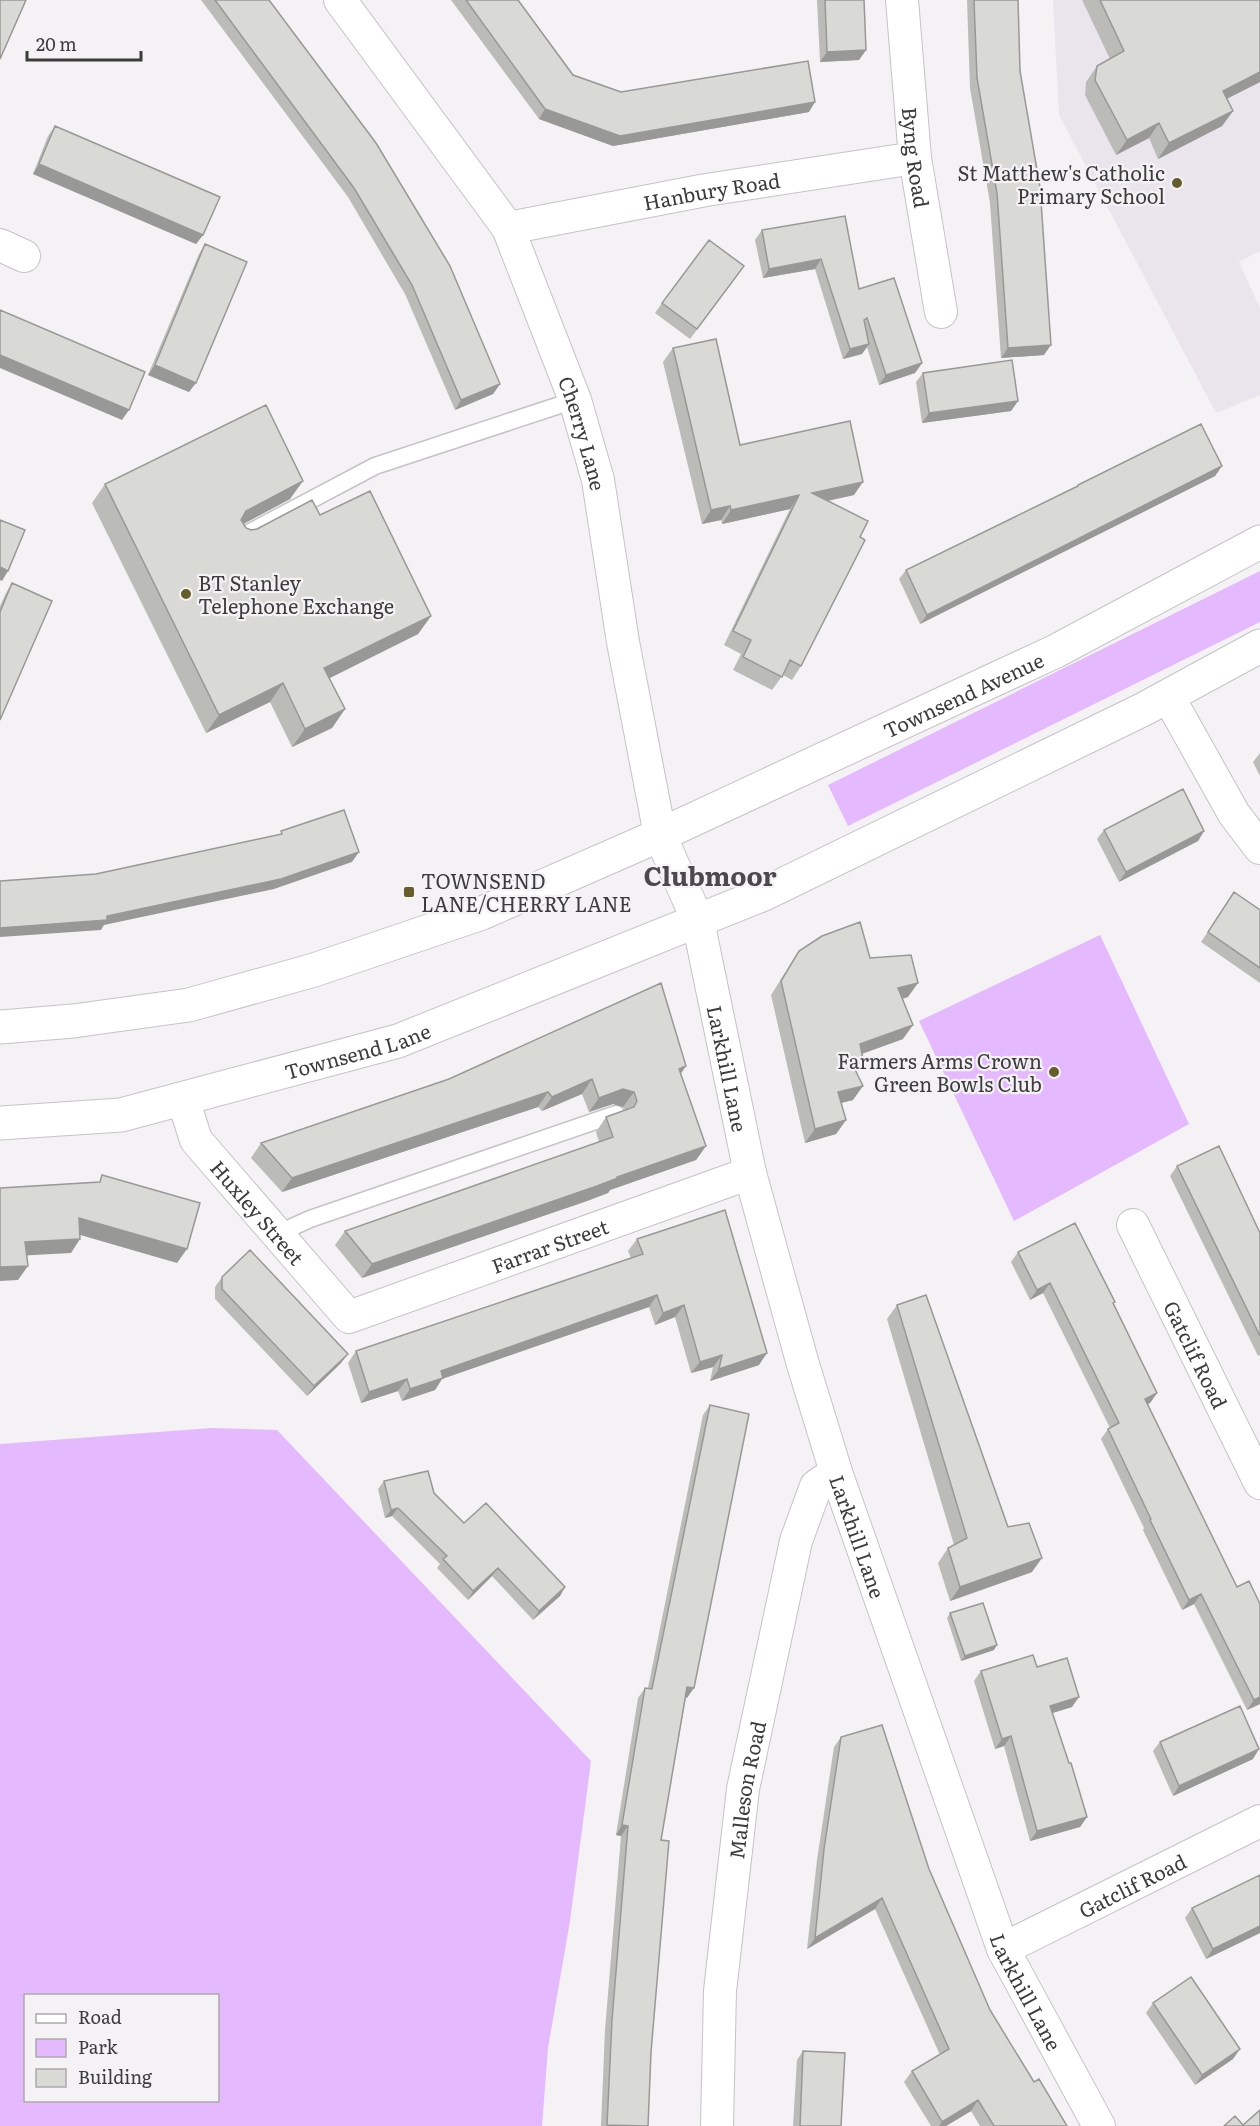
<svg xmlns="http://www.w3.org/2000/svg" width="1260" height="2126" viewBox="0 0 1260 2126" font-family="Literata,serif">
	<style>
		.built { fill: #eae5ed }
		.green { fill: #e5b9fd; fill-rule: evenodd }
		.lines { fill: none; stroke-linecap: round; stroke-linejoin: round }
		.service-casing { stroke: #c5c3c6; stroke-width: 19 }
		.minor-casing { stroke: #c5c3c6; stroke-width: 34 }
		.primary-casing { stroke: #c5c3c6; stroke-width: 35 }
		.service { stroke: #fff; stroke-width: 16 }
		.minor { stroke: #fff; stroke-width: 32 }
		.primary { stroke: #fff; stroke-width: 33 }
		.wall { fill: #bbbbb8 }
		.shaded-wall { fill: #989896 }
		.building { fill: #d9d9d6; stroke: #989896; stroke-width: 1.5 }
		.poi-dot { fill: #655e2b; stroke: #f4f2f5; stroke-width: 2 }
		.labels { text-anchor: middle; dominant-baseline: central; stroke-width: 4.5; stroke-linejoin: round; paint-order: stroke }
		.street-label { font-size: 20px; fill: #3c3c3d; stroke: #f4f2f5 }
		.poi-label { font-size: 20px; fill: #3c3c3d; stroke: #f4f2f5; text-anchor: end }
		.district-label { font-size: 26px; font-weight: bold; fill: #4b494b; stroke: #f4f2f5 }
	</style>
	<rect width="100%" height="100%" fill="#f4f2f5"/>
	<path class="built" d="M 1053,0 L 1260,0 L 1260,251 L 1239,262 L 1260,308 L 1260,395 L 1216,413 L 1059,115 Z"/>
	<path class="green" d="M 1260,571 L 1260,622 L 848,826 L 828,785 Z
		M 1100,935 L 1189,1124 L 1014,1221 L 919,1021 Z
		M 211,1428 L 277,1430 L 591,1761 L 570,1921 L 548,2048 L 542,2126 L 0,2126 L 0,1444 ZM 26,1996 L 218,1996 L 218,2100 L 26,2100 Z"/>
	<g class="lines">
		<defs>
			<path id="service" d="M 239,538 L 375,466 L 575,400
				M 277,1234 L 310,1219 L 616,1114"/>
			<g id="minor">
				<path id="s1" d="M 340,0 L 508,228 L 575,400 L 598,480 L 623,642 L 660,835 L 698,921 L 750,1173 L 802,1361 L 836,1472 L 1003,1949 L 1099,2126"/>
				<path id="s2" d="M 902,0 L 915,158 L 941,312"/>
				<path id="s3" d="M 508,228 L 706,190 L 915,158"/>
				<path d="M 0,245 L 24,256"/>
				<path d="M 1168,696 L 1234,814 L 1260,848"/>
				<path id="s4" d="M 183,1099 L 196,1140 L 349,1317 L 750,1173"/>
				<path id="s5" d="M 1133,1225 L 1260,1483"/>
				<path id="s6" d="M 1003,1949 L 1260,1821"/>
				<path id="s7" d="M 717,2126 L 720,1991 L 743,1789 L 796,1541 L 816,1486 L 836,1472"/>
			</g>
			<g id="primary">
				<path id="s8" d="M 0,1027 L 73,1021 L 189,1005 L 314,970 L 482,913 L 660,835 L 1056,651 L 1260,542"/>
				<path id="s9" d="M 0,1123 L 121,1115 L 398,1041 L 764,894 L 1144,709 L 1260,646"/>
			</g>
		</defs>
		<use href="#service" class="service-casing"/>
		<use href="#minor" class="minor-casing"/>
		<use href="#primary" class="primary-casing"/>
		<use href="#service" class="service"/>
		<use href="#minor" class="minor"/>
		<use href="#primary" class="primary"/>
	</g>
	<path class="wall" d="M 201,0 L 269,0 L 500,384 L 493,394 L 455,410 L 405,294 L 348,197 Z
		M 451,0 L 518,0 L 573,75 L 621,92 L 809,112 L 613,146 L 539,119 Z
		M 817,0 L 864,0 L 866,50 L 859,60 L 820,62 Z
		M 967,0 L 1018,0 L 1020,71 L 1044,355 L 1001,358 L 990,203 L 970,88 Z
		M 1082,0 L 1260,0 L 1260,82 L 1227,99 L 1233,111 L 1222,126 L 1158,159 L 1149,138 L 1116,155 L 1085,95 L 1086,82 L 1097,66 L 1110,59 Z
		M 55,126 L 203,235 L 196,244 L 33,174 L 48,136 Z
		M 845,216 L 859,289 L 922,363 L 915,373 L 879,385 L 867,347 L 862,354 L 843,359 L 815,269 L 763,278 L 755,240 L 762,230 Z
		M 205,244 L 189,392 L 148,375 L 199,254 Z
		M 737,276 L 690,339 L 655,313 L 662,303 Z
		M 673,348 L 740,445 L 854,495 L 828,501 L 860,537 L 801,666 L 792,680 L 783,675 L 772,690 L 733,670 L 741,654 L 724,645 L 790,509 L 722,524 L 721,520 L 702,524 L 663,362 Z
		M 923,373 L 1018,401 L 1011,411 L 922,423 L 916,382 Z
		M 1222,466 L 1215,476 L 920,624 L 899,579 L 906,570 L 1076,487 L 1078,485 Z
		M 105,484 L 290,499 L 243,524 L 246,528 L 251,530 L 320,515 L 431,616 L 418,634 L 329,678 L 345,709 L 332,728 L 292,747 L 270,702 L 206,733 L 92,503 Z
		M 12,583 L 0,721 L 0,606 L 6,593 Z
		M 1260,753 L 1260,776 L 1253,762 Z
		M 1104,830 L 1204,831 L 1198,841 L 1119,882 L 1097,839 Z
		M 1234,892 L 1260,910 L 1260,983 L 1201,942 Z
		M 799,951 L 870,958 L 908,997 L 903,999 L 903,1039 L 862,1054 L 863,1059 L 855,1070 L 853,1100 L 841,1103 L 846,1120 L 836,1134 L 805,1143 L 771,995 Z
		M 681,1074 L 706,1146 L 696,1160 L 610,1190 L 608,1193 L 587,1201 L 362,1278 L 335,1245 L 345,1231 L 599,1142 L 596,1132 L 606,1117 L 625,1110 L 623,1107 L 613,1104 L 589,1112 L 582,1094 L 542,1111 L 538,1107 L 282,1192 L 251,1158 L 261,1143 L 449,1079 Z
		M 1177,1166 L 1260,1233 L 1260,1355 L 1258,1356 L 1170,1176 Z
		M 637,1239 L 759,1365 L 710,1381 L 713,1367 L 691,1373 L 675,1317 L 655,1325 L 649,1307 L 442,1379 L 435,1390 L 402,1401 L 398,1391 L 361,1403 L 348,1363 L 356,1351 L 631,1258 L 628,1251 Z
		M 1018,1252 L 1115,1302 L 1113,1304 L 1157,1393 L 1150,1403 L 1147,1404 L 1260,1704 L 1247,1710 L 1194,1604 L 1182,1610 L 1143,1530 L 1144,1528 L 1101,1439 L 1108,1429 L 1110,1428 L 1043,1293 L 1030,1300 L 1011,1262 Z
		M 222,1277 L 341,1363 L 307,1396 L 215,1299 L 215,1287 Z
		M 897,1305 L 1008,1527 L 1032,1572 L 950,1601 L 938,1563 L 948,1548 L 954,1545 L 887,1319 Z
		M 710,1405 L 687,1698 L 686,1697 L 661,1840 L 648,2126 L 601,2126 L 605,2030 L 621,1836 L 616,1835 L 638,1698 L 645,1688 L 648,1688 L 703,1415 Z
		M 384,1481 L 434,1493 L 464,1523 L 565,1587 L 560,1596 L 533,1620 L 492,1576 L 468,1600 L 437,1568 L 440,1564 L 392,1516 L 385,1518 L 378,1489 Z
		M 950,1613 L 994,1650 L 961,1661 L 947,1618 Z
		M 1037,1667 L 1072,1707 L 1052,1713 L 1087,1817 L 1080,1827 L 1030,1841 L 1004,1746 L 995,1749 L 974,1681 L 981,1671 Z
		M 841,1737 L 929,1869 L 990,2010 L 1034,2082 L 1067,2126 L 980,2126 L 971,2111 L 946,2126 L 931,2126 L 904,2082 L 912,2071 L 940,2055 L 875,1909 L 807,1949 L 817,1860 L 834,1747 Z
		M 1160,1742 L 1253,1759 L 1173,1796 L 1153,1751 Z
		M 1260,1875 L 1260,1933 L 1206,1959 L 1185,1918 L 1192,1908 Z
		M 1153,2003 L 1233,2059 L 1195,2085 L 1146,2013 Z
		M 803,2051 L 841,2126 L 793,2126 L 797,2060 Z"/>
	<path class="shaded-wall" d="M 866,50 L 859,60 L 820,62 L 827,52 Z
		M 1260,72 L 1260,82 L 1212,106 L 1223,91 Z
		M 815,102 L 809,112 L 613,146 L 539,119 L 545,109 Z
		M 1233,111 L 1222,126 L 1158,159 L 1169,143 Z
		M 1159,123 L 1149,138 L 1116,155 L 1127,140 Z
		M 39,164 L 203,235 L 196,244 L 33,174 Z
		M 821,259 L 815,269 L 763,278 L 769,269 Z
		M 869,344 L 862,354 L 843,359 L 850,349 Z
		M 1051,345 L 1044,355 L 1001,358 L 1008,348 Z
		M 0,355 L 129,410 L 122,420 L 0,368 Z
		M 922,363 L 915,373 L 879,385 L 886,375 Z
		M 155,365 L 196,383 L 189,392 L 148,375 Z
		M 500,384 L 493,394 L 455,410 L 461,400 Z
		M 1018,401 L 1011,411 L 922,423 L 929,413 Z
		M 1222,466 L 1215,476 L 920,624 L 927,615 Z
		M 303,481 L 290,499 L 234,529 L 246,511 Z
		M 863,482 L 854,495 L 803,506 L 812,493 Z
		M 799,495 L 790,509 L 722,524 L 731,510 Z
		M 730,506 L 721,520 L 702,524 L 711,510 Z
		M 0,567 L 8,571 L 2,581 L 0,580 Z
		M 431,616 L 418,634 L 312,687 L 324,668 Z
		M 283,683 L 270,702 L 206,733 L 219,715 Z
		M 345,709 L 332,728 L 292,747 L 305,729 Z
		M 1204,831 L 1198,841 L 1119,882 L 1126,872 Z
		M 359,852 L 352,862 L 274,889 L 104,925 L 101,930 L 0,937 L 0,928 L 107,916 Z
		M 918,983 L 908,997 L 888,1002 L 898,988 Z
		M 913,1025 L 903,1039 L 850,1058 L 860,1044 Z
		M 850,1059 L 863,1059 L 853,1073 Z
		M 686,1066 L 676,1081 L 679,1069 Z
		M 592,1079 L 582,1094 L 542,1111 L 552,1097 Z
		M 863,1086 L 853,1100 L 828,1106 L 838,1092 Z
		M 623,1089 L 634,1092 L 623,1107 L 613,1104 L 589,1112 L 599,1098 Z
		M 548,1092 L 538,1107 L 282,1192 L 292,1178 Z
		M 846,1120 L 836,1134 L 805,1143 L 815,1129 Z
		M 706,1146 L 696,1160 L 610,1190 L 608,1193 L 587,1201 L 362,1278 L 372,1264 Z
		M 79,1218 L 187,1249 L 177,1263 L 70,1232 Z
		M 80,1239 L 71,1253 L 15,1256 L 25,1242 Z
		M 28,1266 L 18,1280 L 0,1281 L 0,1267 Z
		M 1050,1283 L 1043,1293 L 1030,1300 L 1037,1290 Z
		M 657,1295 L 649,1307 L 442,1379 L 435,1390 L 402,1401 L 410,1389 L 441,1371 Z
		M 684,1305 L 675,1317 L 655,1325 L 663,1313 Z
		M 767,1353 L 759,1365 L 710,1381 L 719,1369 Z
		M 348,1354 L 341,1363 L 307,1396 L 314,1386 Z
		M 722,1355 L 713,1367 L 691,1373 L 700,1362 Z
		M 407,1379 L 398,1391 L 361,1403 L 369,1392 Z
		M 1157,1393 L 1150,1403 L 1138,1409 L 1145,1399 Z
		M 398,1508 L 392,1516 L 385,1518 L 391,1510 Z
		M 1042,1558 L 1032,1572 L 950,1601 L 960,1587 Z
		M 498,1568 L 492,1576 L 468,1600 L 473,1591 Z
		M 565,1587 L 560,1596 L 533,1620 L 539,1611 Z
		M 1201,1594 L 1194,1604 L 1182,1610 L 1189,1600 Z
		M 997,1645 L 994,1650 L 961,1661 L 965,1656 Z
		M 687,1687 L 694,1688 L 687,1698 L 681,1696 Z
		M 1079,1697 L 1072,1707 L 1043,1716 L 1050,1706 Z
		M 1260,1697 L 1260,1704 L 1247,1710 L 1254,1700 Z
		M 1011,1736 L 1004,1746 L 995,1749 L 1002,1739 Z
		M 1259,1749 L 1253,1759 L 1173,1796 L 1179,1786 Z
		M 1087,1817 L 1080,1827 L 1030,1841 L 1037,1831 Z
		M 622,1825 L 628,1826 L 621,1836 L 616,1835 Z
		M 882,1898 L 875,1909 L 807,1949 L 815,1938 Z
		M 1260,1926 L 1260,1933 L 1206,1959 L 1213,1949 Z
		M 1240,2049 L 1233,2059 L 1195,2085 L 1202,2075 Z
		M 978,2100 L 971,2111 L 946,2126 L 939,2126 L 942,2122 Z
		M 607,2125 L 642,2126 L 606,2126 Z"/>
	<path class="building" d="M 0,0 L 26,0 L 0,59 Z
		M 215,0 L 269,0 L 376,143 L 450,266 L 500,384 L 461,400 L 412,285 L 354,188 Z
		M 466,0 L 518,0 L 573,75 L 621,92 L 808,61 L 815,102 L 620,136 L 545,109 Z
		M 825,0 L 864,0 L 866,50 L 827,52 Z
		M 974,0 L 1018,0 L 1020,71 L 1040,187 L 1051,345 L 1008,348 L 997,193 L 977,78 Z
		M 1100,0 L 1260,0 L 1260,72 L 1223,91 L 1233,111 L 1169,143 L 1159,123 L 1127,140 L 1095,80 L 1097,66 L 1124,51 Z
		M 55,126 L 220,197 L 203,235 L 39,164 Z
		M 845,216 L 859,289 L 894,278 L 922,363 L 886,375 L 867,318 L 864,320 L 869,344 L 850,349 L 821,259 L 769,269 L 762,230 Z
		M 709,240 L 744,266 L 697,329 L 662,303 Z
		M 205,244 L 247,262 L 196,383 L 155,365 Z
		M 0,310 L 145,372 L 129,410 L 0,355 Z
		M 716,339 L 740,445 L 850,421 L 863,482 L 812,493 L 868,521 L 860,537 L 865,540 L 801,666 L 790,660 L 782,677 L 743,657 L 751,640 L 733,631 L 799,495 L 731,510 L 730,506 L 711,510 L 673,348 Z
		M 1012,360 L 1018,401 L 929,413 L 923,373 Z
		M 266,405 L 303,481 L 246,511 L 241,520 L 246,528 L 251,530 L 257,529 L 312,500 L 320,515 L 370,491 L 431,616 L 324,668 L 345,709 L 305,729 L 283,683 L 219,715 L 105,484 Z
		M 1201,424 L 1222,466 L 927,615 L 906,570 L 1078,486 L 1078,485 Z
		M 0,520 L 25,530 L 8,571 L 0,567 Z
		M 12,583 L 52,601 L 0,720 L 0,612 Z
		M 1183,789 L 1204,831 L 1126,872 L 1104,830 Z
		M 344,810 L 359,852 L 281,879 L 107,916 L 107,920 L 0,928 L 0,881 L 96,874 L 282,834 L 281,831 Z
		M 1234,892 L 1260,910 L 1260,968 L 1208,932 Z
		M 860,922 L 870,958 L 911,955 L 918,983 L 898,988 L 913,1025 L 860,1044 L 863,1059 L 850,1059 L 863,1086 L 838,1092 L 846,1120 L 815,1129 L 781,981 L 799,951 L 822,936 Z
		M 661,983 L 686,1066 L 679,1069 L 706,1146 L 617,1177 L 618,1178 L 597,1186 L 372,1264 L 345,1231 L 613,1137 L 606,1117 L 634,1107 L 637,1101 L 634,1092 L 623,1089 L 599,1098 L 592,1079 L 552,1097 L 548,1092 L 292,1178 L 261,1143 L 449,1079 Z
		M 1219,1146 L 1260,1233 L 1260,1336 L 1177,1166 Z
		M 102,1175 L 200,1203 L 187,1249 L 79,1218 L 80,1239 L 25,1242 L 28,1266 L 0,1267 L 0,1188 L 100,1182 Z
		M 725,1210 L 767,1353 L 719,1369 L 722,1355 L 700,1362 L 684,1305 L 663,1313 L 657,1295 L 441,1371 L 443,1378 L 410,1389 L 407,1379 L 369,1392 L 356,1351 L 643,1254 L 637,1239 Z
		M 1075,1223 L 1115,1302 L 1113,1303 L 1157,1393 L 1145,1399 L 1237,1587 L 1249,1581 L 1260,1604 L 1260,1697 L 1254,1700 L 1201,1594 L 1189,1600 L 1150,1520 L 1151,1519 L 1108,1429 L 1119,1423 L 1050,1283 L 1037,1290 L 1018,1252 Z
		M 250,1250 L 348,1354 L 314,1386 L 222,1289 L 222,1277 Z
		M 926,1295 L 1008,1527 L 1029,1523 L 1042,1558 L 960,1587 L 948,1548 L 967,1538 L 897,1305 Z
		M 710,1405 L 749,1414 L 694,1688 L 687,1687 L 661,1840 L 669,1841 L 651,2052 L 648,2126 L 607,2125 L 612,2020 L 628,1826 L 622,1825 L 645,1688 L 652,1689 Z
		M 428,1471 L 434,1493 L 464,1523 L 486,1503 L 565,1587 L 539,1611 L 498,1568 L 473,1591 L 443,1559 L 447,1556 L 398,1508 L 391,1510 L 384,1481 Z
		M 983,1603 L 997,1645 L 965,1656 L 950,1613 Z
		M 1033,1655 L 1037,1667 L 1067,1658 L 1079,1697 L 1050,1706 L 1069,1763 L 1071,1763 L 1087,1817 L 1037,1831 L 1011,1736 L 1002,1739 L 981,1671 Z
		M 1240,1706 L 1259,1749 L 1179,1786 L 1160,1742 Z
		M 882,1725 L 929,1869 L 990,2010 L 1034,2082 L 1039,2079 L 1067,2126 L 994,2126 L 978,2100 L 942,2122 L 912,2071 L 949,2049 L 882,1898 L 815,1938 L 824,1849 L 841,1737 Z
		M 1260,1875 L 1260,1926 L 1213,1949 L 1192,1908 Z
		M 1191,1977 L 1240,2049 L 1202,2075 L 1153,2003 Z
		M 803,2051 L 845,2053 L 841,2126 L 800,2126 Z
		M 1260,2110 L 1260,2126 L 1224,2126 L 1235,2116 L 1243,2125 Z"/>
	<g class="poi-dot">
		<circle cx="1177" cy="183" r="6"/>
		<circle cx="186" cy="594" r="6"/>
		<rect x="403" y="886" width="12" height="12" rx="3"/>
		<circle cx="1054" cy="1072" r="6"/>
	</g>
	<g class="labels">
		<g class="street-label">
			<text stroke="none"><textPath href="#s2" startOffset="158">Byng Road</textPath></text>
			<text stroke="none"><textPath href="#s3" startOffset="207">Hanbury Road</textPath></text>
			<text stroke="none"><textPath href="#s1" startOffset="502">Cherry Lane</textPath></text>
			<text stroke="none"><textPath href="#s8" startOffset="1026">Townsend Avenue</textPath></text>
			<text stroke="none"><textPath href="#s9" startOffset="366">Townsend Lane</textPath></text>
			<text stroke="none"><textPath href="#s1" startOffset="1156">Larkhill Lane</textPath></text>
			<text stroke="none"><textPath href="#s4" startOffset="138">Huxley Street</textPath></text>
			<text stroke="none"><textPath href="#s4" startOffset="490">Farrar Street</textPath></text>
			<text stroke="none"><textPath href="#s5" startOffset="144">Gatclif Road</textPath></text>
			<text stroke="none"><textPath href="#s1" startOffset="1642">Larkhill Lane</textPath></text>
			<text stroke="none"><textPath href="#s7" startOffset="338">Malleson Road</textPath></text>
			<text stroke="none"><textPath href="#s6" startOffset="144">Gatclif Road</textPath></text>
			<text stroke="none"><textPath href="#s1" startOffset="2128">Larkhill Lane</textPath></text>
		</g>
		<g class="poi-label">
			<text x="1165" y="172">St Matthew's Catholic<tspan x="1165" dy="23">Primary School</tspan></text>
			<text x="198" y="582" text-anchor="start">BT Stanley<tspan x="198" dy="23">Telephone Exchange</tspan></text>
			<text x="421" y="880" text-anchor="start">TOWNSEND<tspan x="421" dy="23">LANE/CHERRY LANE</tspan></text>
			<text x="1042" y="1060">Farmers Arms Crown<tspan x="1042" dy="23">Green Bowls Club</tspan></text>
		</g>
		<g class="district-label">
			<text x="710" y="874">Clubmoor</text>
		</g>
	</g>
	<rect x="24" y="1994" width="195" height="108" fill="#f4f2f5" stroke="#aaa9ab" stroke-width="1.5"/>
	<rect x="36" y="2014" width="30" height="9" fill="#ffffff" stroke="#aaa9ab" stroke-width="1.5"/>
	<text x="78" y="2024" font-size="18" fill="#3c3c3d">Road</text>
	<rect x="36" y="2039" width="30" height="18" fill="#e5b9fd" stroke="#aaa9ab" stroke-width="1.5"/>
	<text x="78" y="2054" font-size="18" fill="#3c3c3d">Park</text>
	<rect x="36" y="2069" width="30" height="18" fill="#d9d9d6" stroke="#aaa9ab" stroke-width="1.5"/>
	<text x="78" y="2084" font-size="18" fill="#3c3c3d">Building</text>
	<path d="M27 51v9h114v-9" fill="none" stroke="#3c3c3d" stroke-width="3"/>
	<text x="36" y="51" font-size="18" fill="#3c3c3d" stroke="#f4f2f5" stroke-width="4.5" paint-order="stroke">20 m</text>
</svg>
